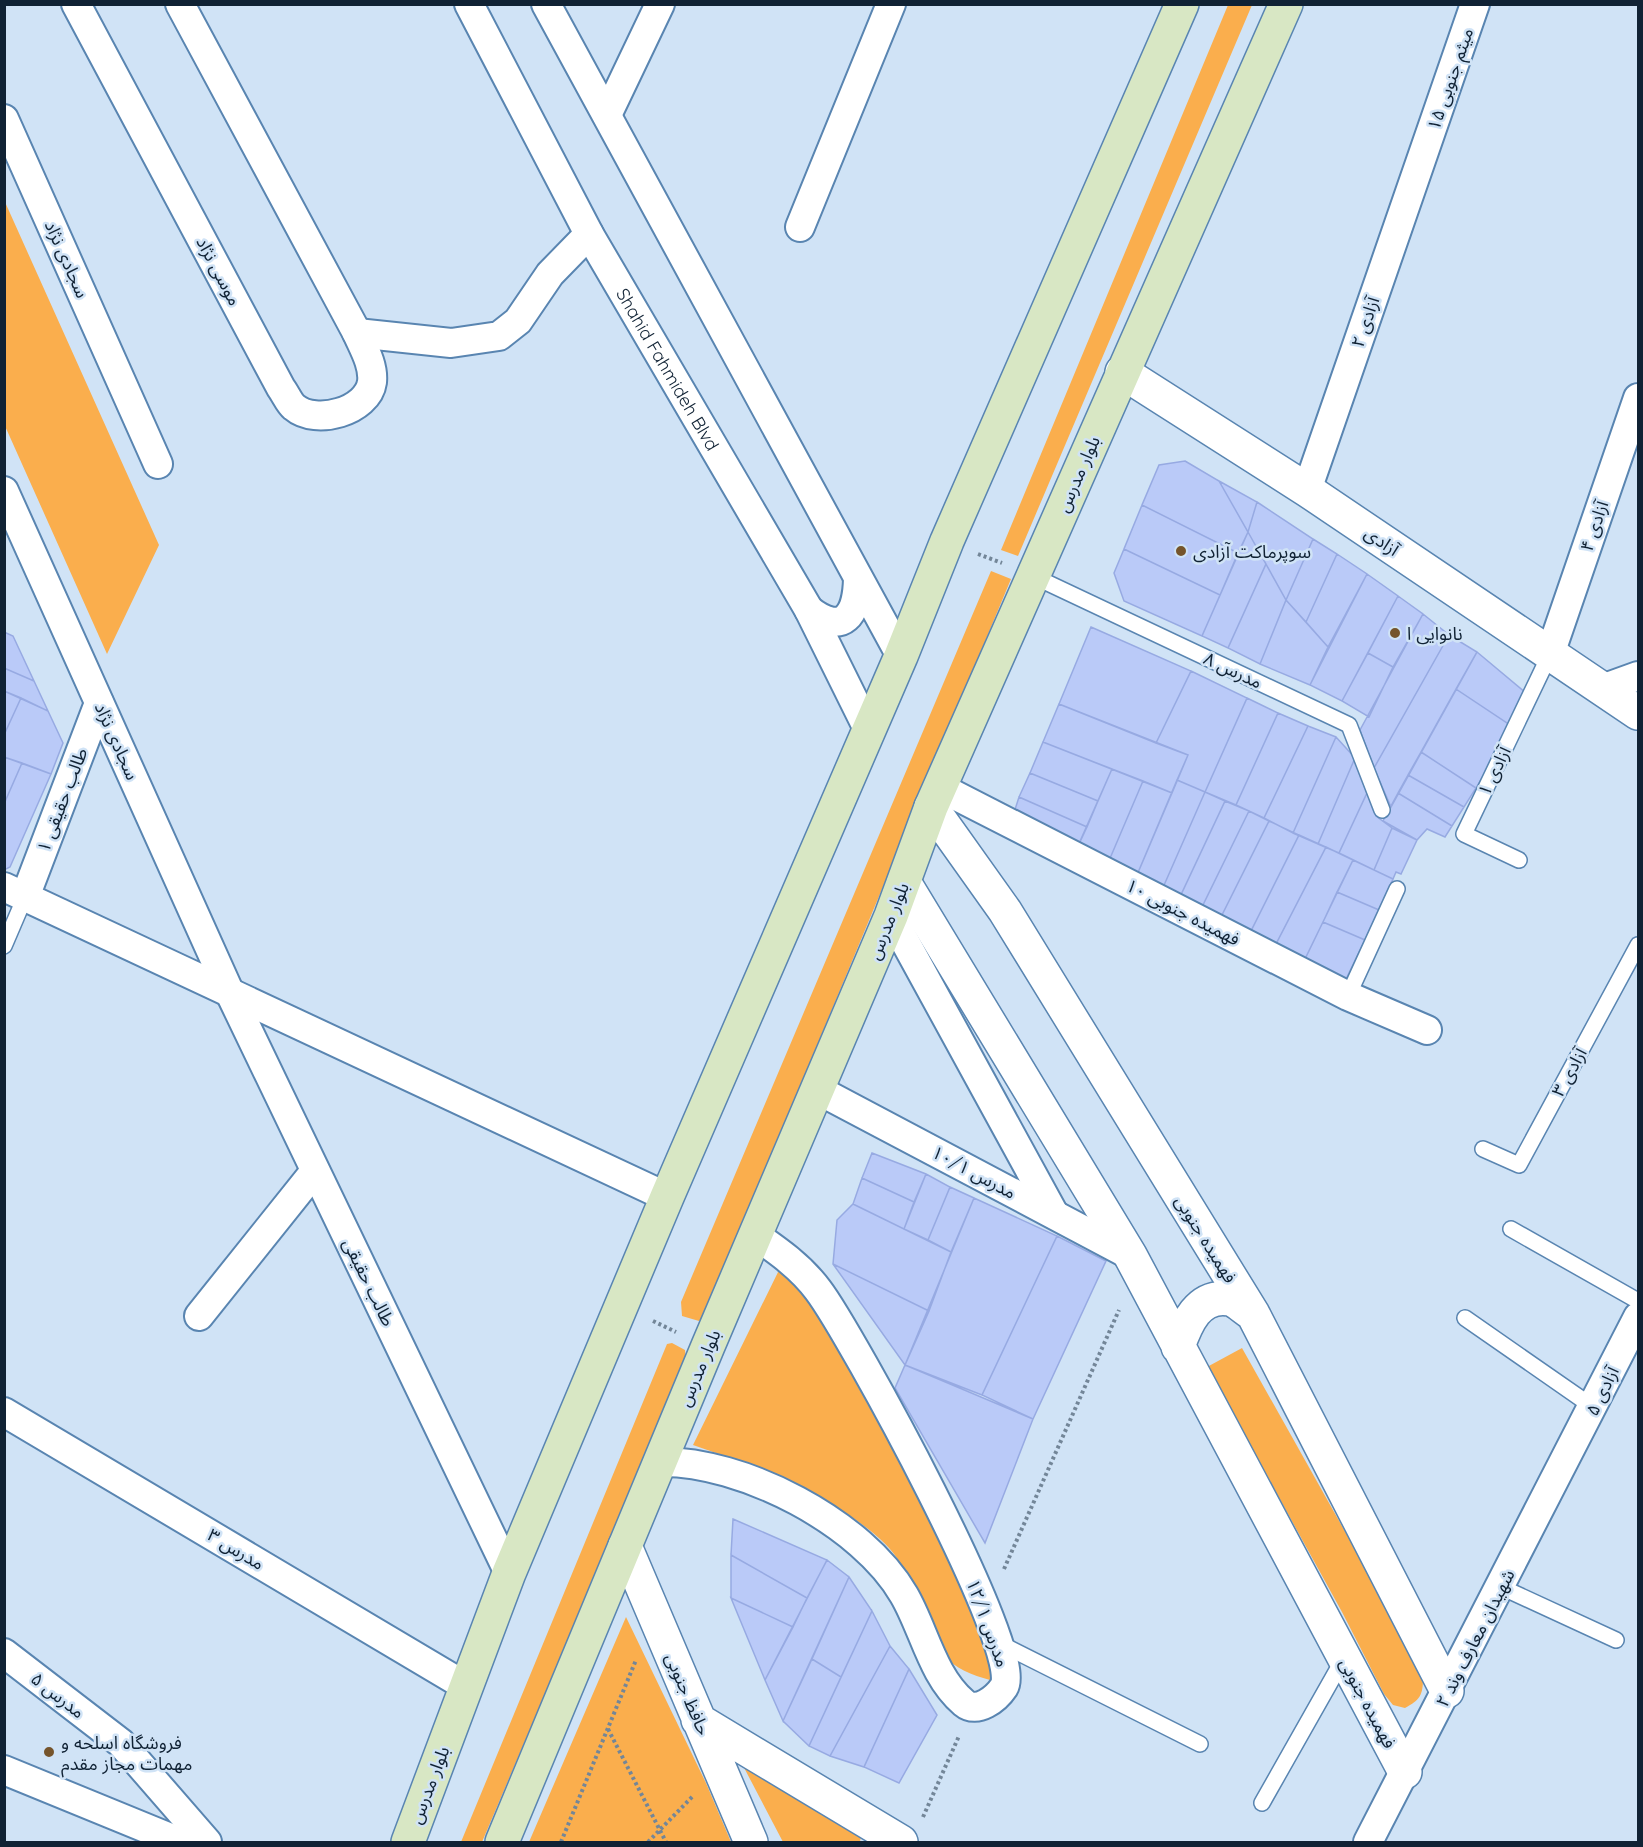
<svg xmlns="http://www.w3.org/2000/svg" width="1643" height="1847" viewBox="0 0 1643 1847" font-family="Quicksand,'Noto Sans Arabic',sans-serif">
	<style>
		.green { fill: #faae4d }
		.building { fill: #bacaf8; stroke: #97aae2; stroke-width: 1.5 }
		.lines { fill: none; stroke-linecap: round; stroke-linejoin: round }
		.service-casing { stroke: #5985b1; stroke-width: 18 }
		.minor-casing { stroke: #5985b1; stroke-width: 32 }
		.tertiary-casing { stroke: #5985b1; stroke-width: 36 }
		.secondary-casing { stroke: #5985b1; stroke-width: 36 }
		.path { stroke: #738698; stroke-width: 4; stroke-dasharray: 3 3; stroke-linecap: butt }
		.service { stroke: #fff; stroke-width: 15 }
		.minor { stroke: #fff; stroke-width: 28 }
		.tertiary { stroke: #fff; stroke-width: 33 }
		.secondary { stroke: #d8e7c4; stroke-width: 33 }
		.poi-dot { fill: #75542b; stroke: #d0e3f6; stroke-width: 2 }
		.labels { text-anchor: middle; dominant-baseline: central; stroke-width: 5; stroke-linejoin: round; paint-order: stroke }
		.street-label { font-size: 18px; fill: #102234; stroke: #d0e3f6 }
		.poi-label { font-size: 18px; fill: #102234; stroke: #d0e3f6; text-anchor: start }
	</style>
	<rect width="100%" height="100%" fill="#d0e3f6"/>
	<path class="green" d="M 1228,5 L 1252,5 L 1018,556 L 1001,550 Z
		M 5,202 L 159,545 L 107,654 L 5,426 Z
		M 991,571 L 1011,579 L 704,1317 L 699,1321 L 682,1316 L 681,1302 Z
		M 782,1264 L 803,1282 L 927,1508 L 997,1664 L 990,1680 C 972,1675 955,1669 943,1654 C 936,1647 933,1634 929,1625 C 916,1594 906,1562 880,1539 C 831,1495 755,1466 693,1445 Z
		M 672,1343 L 685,1350 L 686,1362 L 482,1842 L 461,1842 L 667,1344 Z
		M 1242,1348 L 1379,1592 L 1423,1678 C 1423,1695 1420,1700 1405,1708 L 1393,1705 L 1384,1694 L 1342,1612 L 1207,1367 Z
		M 626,1617 L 706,1783 L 731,1842 L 529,1842 Z
		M 740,1760 L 861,1835 L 860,1842 L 783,1842 Z"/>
	<path class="building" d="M 1185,461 L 1219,481 L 1248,532 L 1238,553 L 1142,505 L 1159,465 Z
		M 1219,481 L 1257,502 L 1248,532 Z
		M 1257,502 L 1313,539 L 1286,600 L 1248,532 Z
		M 1142,505 L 1238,553 L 1220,595 L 1124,549 Z
		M 1248,532 L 1266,564 L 1228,648 L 1202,636 Z
		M 1313,539 L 1337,554 L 1306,622 L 1286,600 Z
		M 1124,549 L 1220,595 L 1202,636 L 1124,601 L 1114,573 Z
		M 1337,554 L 1367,574 L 1328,647 L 1306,622 Z
		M 1266,564 L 1286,600 L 1260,664 L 1228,648 Z
		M 1367,574 L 1398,596 L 1342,701 L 1310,685 Z
		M 1398,596 L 1423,614 L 1393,667 L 1368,653 Z
		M 1286,600 L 1328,647 L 1310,685 L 1260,664 Z
		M 1423,614 L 1449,635 L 1374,768 L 1360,730 Z
		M 1091,627 L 1191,671 L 1156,743 L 1059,704 Z
		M 4,632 L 13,636 L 34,681 L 4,668 Z
		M 1449,635 L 1477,652 L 1391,807 L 1374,768 Z
		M 1477,652 L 1532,698 L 1513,727 L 1456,689 Z
		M 1368,653 L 1393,667 L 1369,717 L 1342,701 Z
		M 4,668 L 34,681 L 48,711 L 4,691 Z
		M 1191,671 L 1247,698 L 1205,792 L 1177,780 L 1188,755 L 1156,743 Z
		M 1456,689 L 1513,727 L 1476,788 L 1421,752 Z
		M 4,691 L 21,698 L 4,735 Z
		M 21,698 L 48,711 L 63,743 L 51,774 L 4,757 L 4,735 Z
		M 1247,698 L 1278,713 L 1236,805 L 1205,792 Z
		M 1059,704 L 1188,755 L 1172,793 L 1043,742 Z
		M 1278,713 L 1308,726 L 1264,818 L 1236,805 Z
		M 1308,726 L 1336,737 L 1293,833 L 1264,818 Z
		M 1336,737 L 1355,758 L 1318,844 L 1293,833 Z
		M 1043,742 L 1112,769 L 1098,801 L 1030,773 Z
		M 1421,752 L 1476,788 L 1464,807 L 1408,775 Z
		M 4,757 L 22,763 L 4,804 Z
		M 1355,758 L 1367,793 L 1339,853 L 1318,844 Z
		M 22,763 L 51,774 L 10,867 L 4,870 L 4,804 Z
		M 1112,769 L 1143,781 L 1105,870 L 1073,857 Z
		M 1030,773 L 1098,801 L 1087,827 L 1019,797 Z
		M 1408,775 L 1464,807 L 1452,826 L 1398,793 Z
		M 1177,780 L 1205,792 L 1161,892 L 1134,882 Z
		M 1143,781 L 1172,793 L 1134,882 L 1105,870 Z
		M 1205,792 L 1225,801 L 1179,899 L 1161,892 Z
		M 1367,793 L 1376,816 L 1392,828 L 1374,870 L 1339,853 Z
		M 1398,793 L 1452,826 L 1445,837 L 1427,829 L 1417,840 L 1383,821 Z
		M 1019,797 L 1087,827 L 1073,857 L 1012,819 Z
		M 1225,801 L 1249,811 L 1201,909 L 1179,899 Z
		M 1249,811 L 1269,821 L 1220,919 L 1201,909 Z
		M 1269,821 L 1299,835 L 1250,933 L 1220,919 Z
		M 1392,828 L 1417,840 L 1401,874 L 1396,872 L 1393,879 L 1374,870 Z
		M 1299,835 L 1326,847 L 1275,946 L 1250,933 Z
		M 1326,847 L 1353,860 L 1305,959 L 1275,946 Z
		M 1353,860 L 1393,879 L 1379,910 L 1337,892 Z
		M 1337,892 L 1379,910 L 1365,940 L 1323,922 Z
		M 1323,922 L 1365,940 L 1346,979 L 1305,959 Z
		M 872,1153 L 926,1174 L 914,1202 L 862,1178 Z
		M 926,1174 L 950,1187 L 928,1240 L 904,1229 Z
		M 862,1178 L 914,1202 L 904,1229 L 853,1204 Z
		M 950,1187 L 974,1198 L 951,1252 L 928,1240 Z
		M 974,1198 L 1057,1236 L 982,1395 L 905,1365 Z
		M 853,1204 L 951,1252 L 929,1311 L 833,1264 L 837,1220 Z
		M 1057,1236 L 1106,1261 L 1033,1419 L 982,1395 Z
		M 833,1264 L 929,1311 L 905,1365 Z
		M 905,1365 L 1033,1419 L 985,1543 L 895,1388 Z
		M 733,1519 L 827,1560 L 807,1598 L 731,1555 Z
		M 731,1555 L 807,1598 L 793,1627 L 731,1598 Z
		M 827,1560 L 849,1577 L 783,1721 L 765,1680 Z
		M 849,1577 L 872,1611 L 841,1677 L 812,1659 Z
		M 731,1598 L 793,1627 L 765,1680 Z
		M 872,1611 L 890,1646 L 830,1756 L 809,1746 Z
		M 890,1646 L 909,1669 L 864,1767 L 830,1756 Z
		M 812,1659 L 841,1677 L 809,1746 L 783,1721 Z
		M 909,1669 L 937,1715 L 899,1783 L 864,1767 Z"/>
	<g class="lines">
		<defs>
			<path id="service" d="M 1033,576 L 1349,725 L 1382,810
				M 1519,860 L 1464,834 L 1550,654
				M 4,946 L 25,897
				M 1348,996 L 1397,889
				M 1483,1149 L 1519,1165 L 1638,945
				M 1511,1229 L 1638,1301
				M 1465,1318 L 1593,1407
				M 1501,1587 L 1616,1640
				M 999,1643 L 1200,1744
				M 1262,1803 L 1344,1658"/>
			<g id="minor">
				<path d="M 76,4 L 281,388 C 285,393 289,403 294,407 C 316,426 368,411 372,382 C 374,365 363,347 357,333 L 180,4"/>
				<path id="s1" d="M 469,4 L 589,234 L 809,610 L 869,731"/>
				<path d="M 546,4 L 901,656"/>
				<path d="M 607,115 L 660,4"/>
				<path d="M 4,119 L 158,464"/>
				<path d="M 800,227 L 891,4"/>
				<path d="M 357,333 L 451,343 L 499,336 L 518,321 L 550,274 L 589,234"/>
				<path d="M 1307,490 L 1475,4"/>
				<path d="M 4,491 L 229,991 L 509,1573"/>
				<path d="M 809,610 C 844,637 857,614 858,579"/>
				<path d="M 1550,654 L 1638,398"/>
				<path d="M 1602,689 L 1638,676"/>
				<path d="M 941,788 L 1348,996 L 1427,1030"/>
				<path d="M 4,887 L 667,1197"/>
				<path d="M 25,897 L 99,703"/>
				<path d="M 891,916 L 1054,1214"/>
				<path d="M 818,1090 L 1130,1255"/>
				<path d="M 199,1316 L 315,1171"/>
				<path d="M 4,1412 L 467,1687"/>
				<path d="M 659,1462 C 742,1460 863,1523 904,1595 C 924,1629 932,1676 964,1703 C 977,1714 996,1699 1004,1687 C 1026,1653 850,1332 818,1290 C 801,1267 778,1251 755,1235"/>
				<path d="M 4,1653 L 121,1743 L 207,1842"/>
				<path d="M 4,1770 L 180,1842"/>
				<path d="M 1368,1842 L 1638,1317"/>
			</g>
			<path id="tertiary" d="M 1122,372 L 1307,490 L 1638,713
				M 931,807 L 1005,911 L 1253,1314 L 1447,1691
				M 904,882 L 1130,1255 L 1405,1772
				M 1178,1347 C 1186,1324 1198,1294 1229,1299 C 1236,1300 1246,1310 1253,1314
				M 625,1546 L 751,1842
				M 698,1720 L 901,1842"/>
			<path id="secondary" d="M 408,1842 L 509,1573 L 667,1197 L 901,656 L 947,541 L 1182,4
				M 502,1842 L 708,1346 L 891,916 L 931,807 L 1286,4"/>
		</defs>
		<use href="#service" class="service-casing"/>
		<use href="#minor" class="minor-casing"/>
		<use href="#tertiary" class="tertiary-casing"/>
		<use href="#secondary" class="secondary-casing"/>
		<path class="path" d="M 978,554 L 1002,563
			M 653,1321 L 676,1332
			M 1004,1569 L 1119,1310
			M 608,1729 L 666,1842
			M 923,1817 L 959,1736
			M 561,1842 L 636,1660
			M 648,1842 L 693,1796"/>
		<use href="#service" class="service"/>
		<use href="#minor" class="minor"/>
		<use href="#tertiary" class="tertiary"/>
		<use href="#secondary" class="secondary"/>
	</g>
	<g class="poi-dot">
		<circle cx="1181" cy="551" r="6"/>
		<circle cx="1395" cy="633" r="6"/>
		<circle cx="49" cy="1752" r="6"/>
	</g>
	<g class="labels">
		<g class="street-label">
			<text transform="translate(1450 79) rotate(-71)">میثم جنوبی ۱۵</text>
			<text transform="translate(67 259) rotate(66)">سجادی نژاد</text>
			<text transform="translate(219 271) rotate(62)">موسی نژاد</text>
			<text transform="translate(1365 322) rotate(-71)">آزادی ۲</text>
			<text stroke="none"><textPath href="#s1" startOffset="416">Shahid Fahmideh Blvd</textPath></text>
			<text transform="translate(1078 474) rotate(-66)">بلوار مدرس</text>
			<text transform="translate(1594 526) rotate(-71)">آزادی ۴</text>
			<text transform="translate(1382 541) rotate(34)">آزادی</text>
			<text transform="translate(1233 670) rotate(25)">مدرس ۸</text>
			<text transform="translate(117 741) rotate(66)">سجادی نژاد</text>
			<text transform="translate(1494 771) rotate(-64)">آزادی ۱</text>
			<text transform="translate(62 800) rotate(-69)">طالب حقیقی ۱</text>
			<text transform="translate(1183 912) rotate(27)">فهمیده جنوبی ۱۰</text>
			<text transform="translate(888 921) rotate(-68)">بلوار مدرس</text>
			<text transform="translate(1569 1072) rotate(-61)">آزادی ۳</text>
			<text transform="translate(974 1172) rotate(28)">مدرس ۱۰/۱</text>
			<text transform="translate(1206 1239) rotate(58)">فهمیده جنوبی</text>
			<text transform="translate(369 1282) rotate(64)">طالب حقیقی</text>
			<text transform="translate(699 1368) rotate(-67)">بلوار مدرس</text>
			<text transform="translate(1602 1391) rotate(-64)">آزادی ۵</text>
			<text transform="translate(236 1549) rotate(31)">مدرس ۳</text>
			<text transform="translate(988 1623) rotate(70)">مدرس ۱۲/۱</text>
			<text transform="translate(1475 1638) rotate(-63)">شهیدان معارف وند ۲</text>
			<text transform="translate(688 1694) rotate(67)">حافظ جنوبی</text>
			<text transform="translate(58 1695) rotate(38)">مدرس ۵</text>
			<text transform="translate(1368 1703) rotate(62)">فهمیده جنوبی</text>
			<text transform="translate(429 1785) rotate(-69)">بلوار مدرس</text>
		</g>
		<g class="poi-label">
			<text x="1193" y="551">سوپرماکت آزادی</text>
			<text x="1407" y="633">نانوایی ا</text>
			<text x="61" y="1742">فروشگاه اسلحه و<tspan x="61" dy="21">مهمات مجاز مقدم</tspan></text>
		</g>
	</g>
	<rect width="1643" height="1847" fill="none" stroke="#102234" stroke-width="12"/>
</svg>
